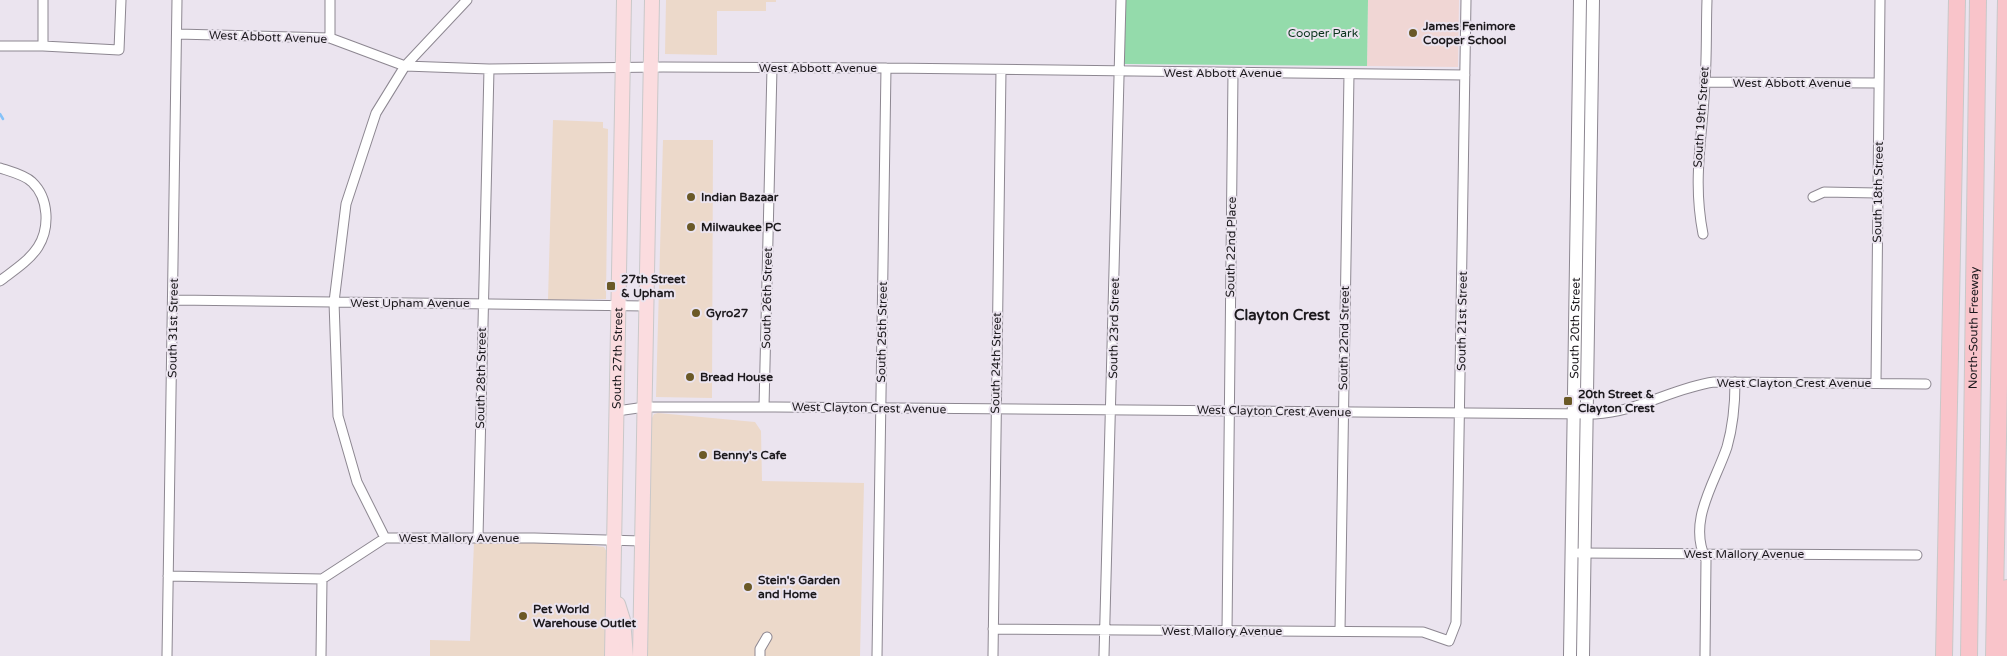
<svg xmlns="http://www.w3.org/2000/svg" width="2007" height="656" viewBox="0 0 2007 656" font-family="'Varela Round',sans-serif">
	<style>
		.commercial { fill: #ecd9ca }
		.education { fill: #f0d6d4 }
		.green { fill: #94dbab }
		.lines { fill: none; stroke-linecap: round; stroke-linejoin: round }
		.stream { stroke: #85c2f8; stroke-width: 2.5 }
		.street-casing { stroke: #8d8791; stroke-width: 11 }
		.secondary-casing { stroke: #8d8791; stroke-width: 14 }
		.primary-casing { stroke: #c9c8c9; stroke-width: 16 }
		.highway-casing { stroke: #c9c8c9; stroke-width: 18 }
		.street { stroke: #fff; stroke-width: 9 }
		.secondary { stroke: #fff; stroke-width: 12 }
		.primary { stroke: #fbdcdf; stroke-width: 14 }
		.highway { stroke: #f9c4ca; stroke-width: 16 }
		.poi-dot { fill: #6a5927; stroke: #ebe4ef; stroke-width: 2 }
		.labels { text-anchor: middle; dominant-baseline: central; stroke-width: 4; stroke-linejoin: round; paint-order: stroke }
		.poi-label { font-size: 12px; font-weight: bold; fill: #1c191d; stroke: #ebe4ef; text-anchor: start }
		.park-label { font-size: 12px; fill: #0b331c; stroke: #ebe4ef }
		.street-label { font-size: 12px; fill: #1c191d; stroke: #ebe4ef }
		.quarter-label { font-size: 15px; font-weight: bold; fill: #1c191d; stroke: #ebe4ef }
	</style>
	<rect width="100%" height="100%" fill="#ebe4ef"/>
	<path class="commercial" d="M 666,0 L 776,0 L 776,2 L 766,2 L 766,11 L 717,11 L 717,55 L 665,54 Z
		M 553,120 L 603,122 L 603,128 L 608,129 L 606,299 L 548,300 Z
		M 663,140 L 713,140 L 712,398 L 656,397 Z
		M 658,413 L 755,422 L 761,431 L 762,481 L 864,483 L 860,656 L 647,656 L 651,420 L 654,414 Z
		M 474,542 L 562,542 L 604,547 L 608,554 L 606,656 L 430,656 L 430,640 L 470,641 Z"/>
	<path class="education" d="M 1368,0 L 1459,0 L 1458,67 L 1367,66 Z"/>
	<path class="green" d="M 1126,0 L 1368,0 L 1367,66 L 1124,64 Z"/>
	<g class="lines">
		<path class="stream" d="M 0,114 L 3,119"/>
		<defs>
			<path id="street" d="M 177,34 L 330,38 L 405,66 L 489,69 L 663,67 L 886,68 L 1465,75
				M 330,38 L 330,0
				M 0,46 L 43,46 L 119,50 L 121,0
				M 43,46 L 43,0
				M 1705,82 L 1879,83
				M 0,168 C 9,171 25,175 32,182 C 49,198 50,228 38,247 C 29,261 13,271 0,281
				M 1813,197 L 1824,192 L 1877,193
				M 1703,234 C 1692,178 1703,136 1705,81 C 1707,54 1706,27 1707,0
				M 174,300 L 646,306
				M 1876,383 L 1880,0
				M 764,407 L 772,68
				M 617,411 L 645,407 L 775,407 L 1595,414 C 1638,412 1672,388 1714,382 L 1926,384
				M 478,537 L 489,69
				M 385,538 L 357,482 L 338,416 L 334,302 L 346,204 L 376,113 L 405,66 L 467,0
				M 1579,553 L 1917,555
				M 168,576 L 322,579 L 385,538 L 534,538 L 642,541
				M 993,629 L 1423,632 L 1449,641 L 1456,623 L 1466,0
				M 1227,631 L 1233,73
				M 1340,631 L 1349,74
				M 167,656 L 177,0
				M 321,656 L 322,579
				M 760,656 L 760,649 L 767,637
				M 877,656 L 886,68
				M 993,656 L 1001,70
				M 1104,656 L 1121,0
				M 1705,656 L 1706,560 C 1687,521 1715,483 1727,447 C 1733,426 1735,404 1735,382"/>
			<g id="secondary">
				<path id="s1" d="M 1570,656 L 1580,0"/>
				<path d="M 1583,656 L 1593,0"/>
			</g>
			<g id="primary">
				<path d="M 618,604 L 623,620 L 626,656"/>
				<path id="s2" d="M 612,656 L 624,0"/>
				<path d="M 640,656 L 652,0"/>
			</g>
			<g id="highway">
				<path d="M 2005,654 L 2007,588"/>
				<path d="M 1944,656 L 1957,0"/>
				<path id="s3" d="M 1969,656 L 1978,0"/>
				<path d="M 1994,656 L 2006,0"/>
			</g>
		</defs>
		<use href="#street" class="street-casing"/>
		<use href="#secondary" class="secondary-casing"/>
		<use href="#primary" class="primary-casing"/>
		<use href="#highway" class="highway-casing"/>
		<use href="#street" class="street"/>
		<use href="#secondary" class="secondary"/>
		<use href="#primary" class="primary"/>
		<use href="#highway" class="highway"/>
	</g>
	<g class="poi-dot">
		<circle cx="1413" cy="33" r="5"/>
		<circle cx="691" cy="197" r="5"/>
		<circle cx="691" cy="227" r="5"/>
		<rect x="606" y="281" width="10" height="10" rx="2.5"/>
		<circle cx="696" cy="313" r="5"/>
		<circle cx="690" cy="377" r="5"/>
		<rect x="1563" y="396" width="10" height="10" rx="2.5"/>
		<circle cx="703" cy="455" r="5"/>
		<circle cx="748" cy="587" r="5"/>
		<circle cx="523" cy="616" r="5"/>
	</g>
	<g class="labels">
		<g class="poi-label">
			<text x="1423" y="26">James Fenimore<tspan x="1423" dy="14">Cooper School</tspan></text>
			<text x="701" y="197">Indian Bazaar</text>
			<text x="701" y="227">Milwaukee PC</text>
			<text x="621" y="279">27th Street<tspan x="621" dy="14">&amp; Upham</tspan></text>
			<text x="706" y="313">Gyro27</text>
			<text x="700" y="377">Bread House</text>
			<text x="1578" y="394">20th Street &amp;<tspan x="1578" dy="14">Clayton Crest</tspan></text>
			<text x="713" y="455">Benny's Cafe</text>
			<text x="758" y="580">Stein's Garden<tspan x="758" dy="14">and Home</tspan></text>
			<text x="533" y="609">Pet World<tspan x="533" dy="14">Warehouse Outlet</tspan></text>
		</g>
		<g class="park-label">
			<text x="1323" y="33">Cooper Park</text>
		</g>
		<g class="street-label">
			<text transform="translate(268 37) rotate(2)">West Abbott Avenue</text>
			<text x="818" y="68">West Abbott Avenue</text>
			<text x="1223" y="73">West Abbott Avenue</text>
			<text x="1792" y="83">West Abbott Avenue</text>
			<text transform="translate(1701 117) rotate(-86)">South 19th Street</text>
			<text transform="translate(1878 192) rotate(-89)">South 18th Street</text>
			<text transform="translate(1231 247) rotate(-89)">South 22nd Place</text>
			<text transform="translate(767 298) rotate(-89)">South 26th Street</text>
			<text x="410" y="303">West Upham Avenue</text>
			<text transform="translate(1462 321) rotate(-89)">South 21st Street</text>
			<text transform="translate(173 328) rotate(-89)">South 31st Street</text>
			<text transform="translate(1114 328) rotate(-89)">South 23rd Street</text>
			<text stroke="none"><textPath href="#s1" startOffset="328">South 20th Street</textPath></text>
			<text stroke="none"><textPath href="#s3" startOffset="328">North-South Freeway</textPath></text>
			<text transform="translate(882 332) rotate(-89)">South 25th Street</text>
			<text transform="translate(1344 338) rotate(-89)">South 22nd Street</text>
			<text stroke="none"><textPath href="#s2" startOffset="298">South 27th Street</textPath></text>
			<text transform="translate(996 363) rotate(-89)">South 24th Street</text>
			<text transform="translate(481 378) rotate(-89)">South 28th Street</text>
			<text x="1794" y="383">West Clayton Crest Avenue</text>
			<text transform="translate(869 408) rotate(1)">West Clayton Crest Avenue</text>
			<text transform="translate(1274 411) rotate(1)">West Clayton Crest Avenue</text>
			<text x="459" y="538">West Mallory Avenue</text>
			<text x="1744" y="554">West Mallory Avenue</text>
			<text x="1222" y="631">West Mallory Avenue</text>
		</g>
		<g class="quarter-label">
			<text x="1282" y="315">Clayton Crest</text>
		</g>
	</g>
</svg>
